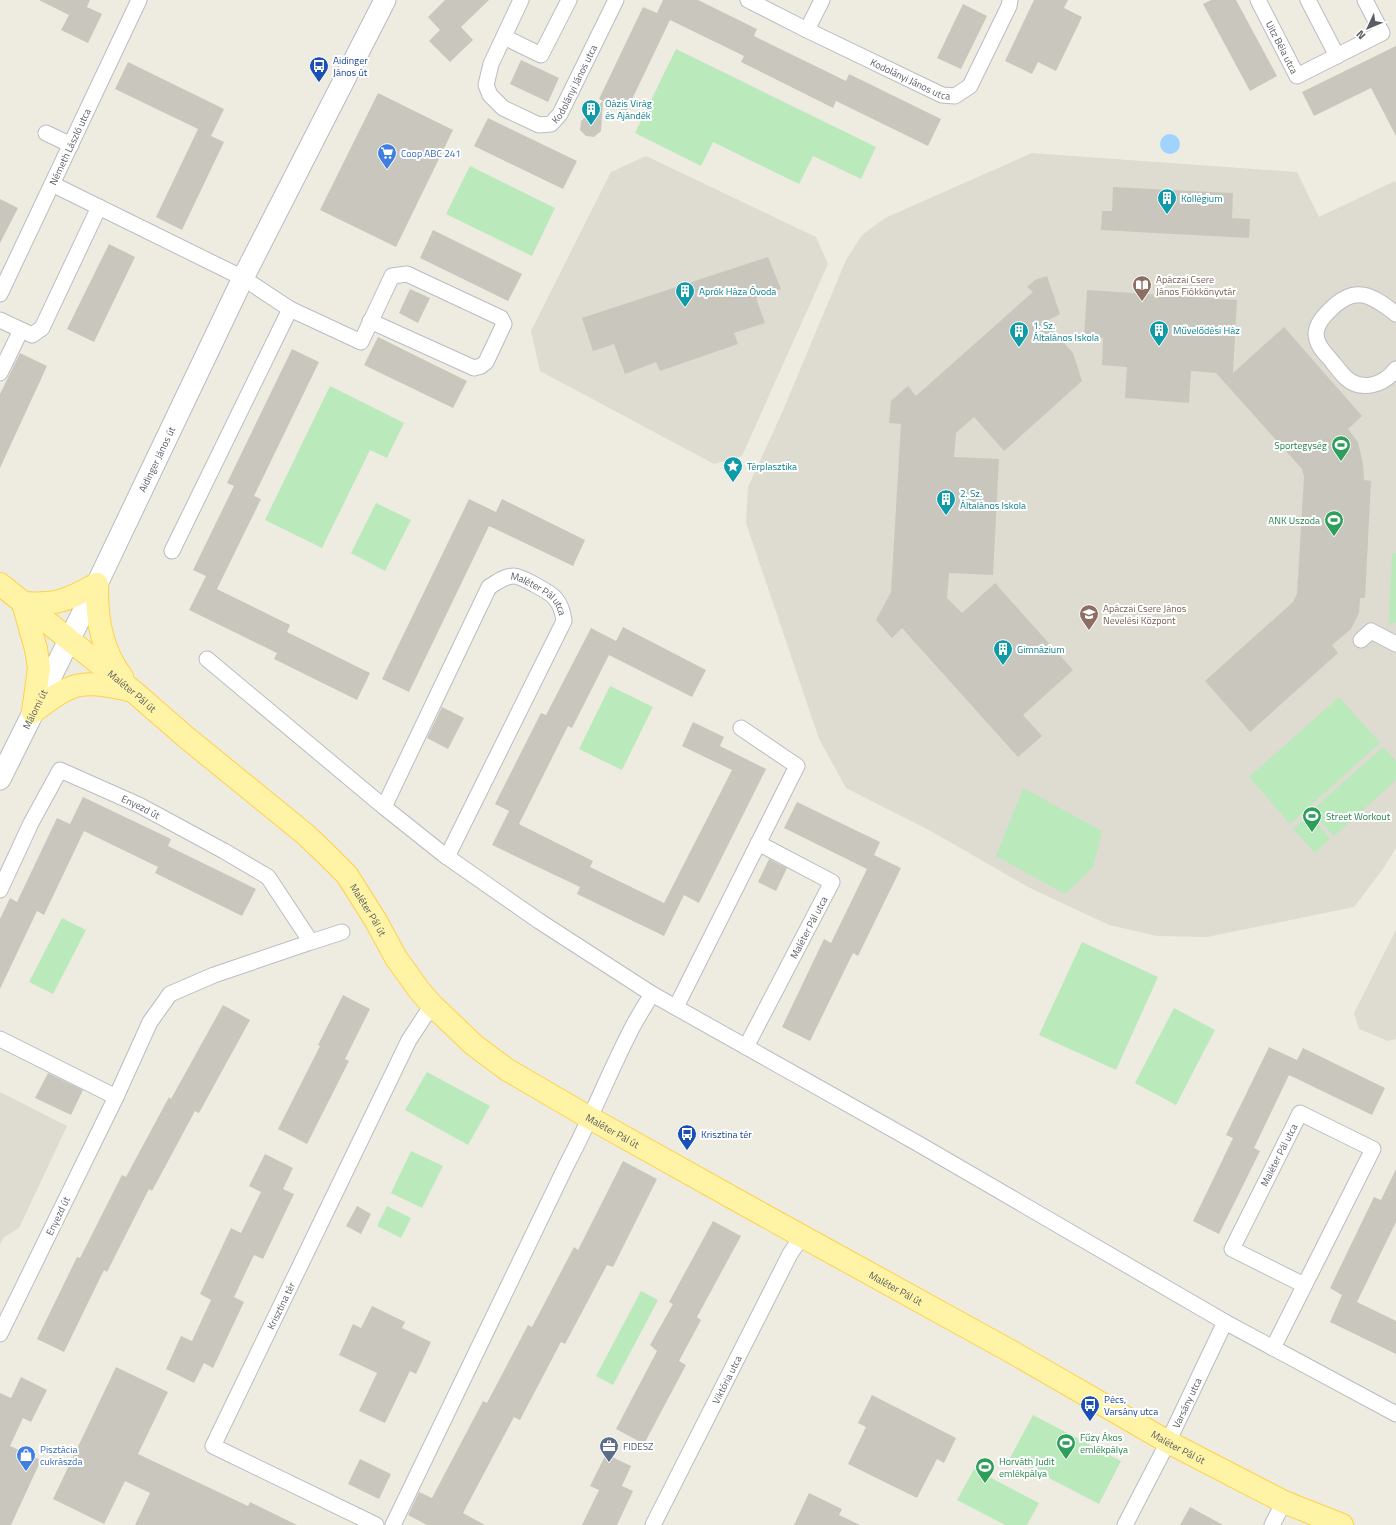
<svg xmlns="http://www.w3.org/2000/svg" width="1396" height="1525" viewBox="0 0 1396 1525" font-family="'Titillium Web',sans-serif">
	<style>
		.education { fill: #dedbd0 }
		.green { fill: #bae9bb }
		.water { fill: #a0d3ff }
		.building { fill: #c9c6be }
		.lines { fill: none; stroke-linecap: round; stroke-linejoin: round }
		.street-casing { stroke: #b9bcc2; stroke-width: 17 }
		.secondary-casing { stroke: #b7bbc1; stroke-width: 23 }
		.primary-casing { stroke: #ffd149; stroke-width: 24 }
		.street { stroke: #fff; stroke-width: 15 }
		.secondary { stroke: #fff; stroke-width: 21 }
		.primary { stroke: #fff3a5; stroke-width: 22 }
		.labels { text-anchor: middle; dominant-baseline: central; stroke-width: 4; stroke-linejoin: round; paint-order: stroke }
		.street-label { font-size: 10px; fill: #5a5e64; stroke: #fff }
		.transit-label { font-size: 10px; fill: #164399; stroke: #fff; text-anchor: start }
		.culture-label { font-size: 10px; fill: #0d838f; stroke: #fff; text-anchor: start }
		.shop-label { font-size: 10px; fill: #366cbe; stroke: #fff; text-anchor: start }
		.education-label { font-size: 10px; fill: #785e54; stroke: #fff; text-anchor: start }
		.leisure-label { font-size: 10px; fill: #27864d; stroke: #fff; text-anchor: start }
		.service-label { font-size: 10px; fill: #4e5e75; stroke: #fff; text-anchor: start }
	</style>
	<rect width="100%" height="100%" fill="#eeece1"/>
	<path class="education" d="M 1032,153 L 1297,172 L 1319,217 L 1395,181 L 1396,183 L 1396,848 L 1383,869 L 1354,907 L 1207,937 L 1157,936 L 1109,925 L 1028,887 L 929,830 L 846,788 L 819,739 L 746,523 L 748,487 L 781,415 L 846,260 L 862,235 L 885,218 Z
		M 646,156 L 816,237 L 828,264 L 742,456 L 714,464 L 540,371 L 531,331 L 611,172 Z
		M 1396,930 L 1396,1039 L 1388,1041 L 1359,1029 L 1354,1013 Z
		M 0,1092 L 67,1126 L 19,1228 L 3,1238 L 0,1245 Z"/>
	<path class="green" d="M 676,49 L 876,147 L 861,179 L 813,156 L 799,184 L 713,142 L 701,166 L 635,133 Z
		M 470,166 L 555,208 L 532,256 L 446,214 Z
		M 330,386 L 404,423 L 387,458 L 370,450 L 322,548 L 265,520 Z
		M 376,503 L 411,520 L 385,571 L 351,553 Z
		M 1392,553 L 1396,553 L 1396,623 L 1389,623 Z
		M 610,686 L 653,707 L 622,770 L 579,749 Z
		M 1339,697 L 1380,743 L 1290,824 L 1249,777 Z
		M 1383,747 L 1396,761 L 1396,780 L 1334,836 L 1311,811 Z
		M 1023,788 L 1102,831 L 1093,867 L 1065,894 L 996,856 Z
		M 1309,815 L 1330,838 L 1315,853 L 1293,829 Z
		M 62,918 L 86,930 L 53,994 L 29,982 Z
		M 1082,942 L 1158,977 L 1116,1070 L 1039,1035 Z
		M 1174,1008 L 1215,1030 L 1176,1105 L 1135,1083 Z
		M 427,1072 L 490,1106 L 468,1145 L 405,1110 Z
		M 411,1151 L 443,1166 L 422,1208 L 391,1193 Z
		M 387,1206 L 411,1218 L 401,1238 L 377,1226 Z
		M 641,1291 L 658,1300 L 613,1385 L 596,1376 Z
		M 1033,1415 L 1121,1461 L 1099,1504 L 1010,1458 Z
		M 974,1469 L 1039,1503 L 1027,1525 L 1005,1525 L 957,1500 Z"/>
	<path class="water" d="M1160 144a10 10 0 1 1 20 0a10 10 0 1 1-20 0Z"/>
	<path class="building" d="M 39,0 L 90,0 L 87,7 L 102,14 L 88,43 L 61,30 L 69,15 Z
		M 445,0 L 489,0 L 461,27 L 473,40 L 450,62 L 429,41 L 440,30 L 428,17 Z
		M 663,0 L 698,0 L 757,29 L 754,36 L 846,81 L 849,74 L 941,119 L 928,146 L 836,101 L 833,108 L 741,62 L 744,56 L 670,20 L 626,112 L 603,101 L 601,131 L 594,137 L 586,136 L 580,130 L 581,121 L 603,101 L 599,99 L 643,7 L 657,13 Z
		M 1034,0 L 1068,0 L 1064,8 L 1082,17 L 1056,71 L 1038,62 L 1032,74 L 1005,61 Z
		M 1211,0 L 1236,0 L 1277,76 L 1250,91 L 1203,4 Z
		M 963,4 L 987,16 L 961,69 L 937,58 Z
		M 1396,46 L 1396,136 L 1371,88 L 1314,116 L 1302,92 Z
		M 521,60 L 559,78 L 548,102 L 510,84 Z
		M 128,62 L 224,109 L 211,136 L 224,142 L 182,230 L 156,217 L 198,129 L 115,89 Z
		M 378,93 L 453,130 L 396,247 L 320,210 Z
		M 488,118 L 577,161 L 563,189 L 474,146 Z
		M 1113,187 L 1233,193 L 1232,218 L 1250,219 L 1249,238 L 1101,230 L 1102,211 L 1112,211 Z
		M 0,199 L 18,208 L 0,243 Z
		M 433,230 L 522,274 L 508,301 L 420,258 Z
		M 109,244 L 135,257 L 94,342 L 67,329 Z
		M 768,257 L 781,289 L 756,298 L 765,323 L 734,333 L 738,344 L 660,371 L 656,362 L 625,374 L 614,344 L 593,351 L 582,318 Z
		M 1047,276 L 1060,314 L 1045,322 L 1073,353 L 1082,381 L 1004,451 L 974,417 L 956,433 L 954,457 L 999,459 L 993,575 L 949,573 L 947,598 L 962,613 L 995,583 L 1073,670 L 1023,715 L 1042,736 L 1018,757 L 902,628 L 892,638 L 876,620 L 891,592 L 901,424 L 889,423 L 891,401 L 908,386 L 916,396 L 1033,292 L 1027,287 L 1035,280 Z
		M 410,289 L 430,298 L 418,323 L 399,313 Z
		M 1087,290 L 1237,300 L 1233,373 L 1284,327 L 1362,416 L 1348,429 L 1358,442 L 1363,464 L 1364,480 L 1371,481 L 1365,598 L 1360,598 L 1359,613 L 1351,629 L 1332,645 L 1338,653 L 1250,732 L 1205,681 L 1293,602 L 1297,594 L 1304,477 L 1302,469 L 1216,373 L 1191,371 L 1189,403 L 1125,398 L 1127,367 L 1102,365 L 1103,338 L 1084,337 Z
		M 378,337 L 467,381 L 453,408 L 364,365 Z
		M 292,349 L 319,362 L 254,496 L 261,499 L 217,589 L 290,625 L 287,632 L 370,673 L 357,700 L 274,659 L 277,653 L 189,610 L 206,576 L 193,570 L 234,486 L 227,483 Z
		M 20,353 L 47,366 L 0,468 L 0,394 Z
		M 469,499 L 496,512 L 502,499 L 585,540 L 573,566 L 489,526 L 409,692 L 382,679 Z
		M 623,627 L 706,670 L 692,697 L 609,655 L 572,728 L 568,726 L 519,824 L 593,861 L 590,867 L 664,903 L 732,770 L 682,746 L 693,722 L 724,737 L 720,746 L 766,769 L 699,903 L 684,895 L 664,936 L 577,894 L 580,887 L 492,845 L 509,811 L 495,804 L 541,713 L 546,715 L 591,628 L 616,641 Z
		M 442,707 L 464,718 L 448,749 L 427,738 Z
		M 83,797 L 171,839 L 168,846 L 256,889 L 242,916 L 155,873 L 158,867 L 84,831 L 44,915 L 37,911 L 0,989 L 0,919 L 10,898 L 17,902 L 57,818 L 70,824 Z
		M 797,802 L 880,842 L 874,855 L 901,868 L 858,956 L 853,953 L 810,1041 L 782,1027 L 824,939 L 831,943 L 867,869 L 784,828 Z
		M 769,859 L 787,868 L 776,891 L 758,882 Z
		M 343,995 L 370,1009 L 345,1059 L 349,1061 L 307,1144 L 278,1129 L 320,1046 L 318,1045 Z
		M 223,1005 L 250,1020 L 199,1113 L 195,1111 L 152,1191 L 149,1189 L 107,1272 L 104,1270 L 64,1352 L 37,1339 L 77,1257 L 80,1258 L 122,1175 L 126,1177 L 169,1097 L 171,1099 Z
		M 1269,1047 L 1297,1060 L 1303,1048 L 1385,1088 L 1372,1115 L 1289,1075 L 1254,1148 L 1260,1151 L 1219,1234 L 1193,1221 L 1233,1138 L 1226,1135 Z
		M 48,1073 L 83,1090 L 71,1115 L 35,1098 Z
		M 265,1154 L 293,1168 L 283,1189 L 294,1194 L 263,1259 L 254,1255 L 234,1297 L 244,1302 L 213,1368 L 204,1363 L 194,1383 L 166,1369 L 181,1336 L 192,1341 L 211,1300 L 200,1294 L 231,1228 L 241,1233 L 261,1192 L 249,1186 Z
		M 623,1161 L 657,1179 L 613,1267 L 607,1265 L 565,1344 L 561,1342 L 520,1420 L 514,1417 L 463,1513 L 485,1525 L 427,1525 L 408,1515 L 419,1492 L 432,1498 L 483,1401 L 487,1403 L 528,1325 L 532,1327 L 574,1247 L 578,1250 Z
		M 1396,1169 L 1396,1222 L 1357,1302 L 1396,1321 L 1396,1354 L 1330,1322 L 1342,1295 L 1330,1288 L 1374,1197 L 1381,1200 Z
		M 357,1206 L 371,1214 L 361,1234 L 346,1226 Z
		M 713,1221 L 741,1236 L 697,1317 L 701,1320 L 679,1361 L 686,1365 L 644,1444 L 616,1429 L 657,1351 L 650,1345 L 673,1304 L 669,1302 Z
		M 372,1306 L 405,1322 L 402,1328 L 431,1342 L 416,1374 L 410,1371 L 385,1423 L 359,1411 L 377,1373 L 339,1355 L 353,1324 L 361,1328 Z
		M 116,1367 L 168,1392 L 138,1454 L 248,1506 L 250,1502 L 297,1525 L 135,1525 L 150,1493 L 125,1481 L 104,1524 L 53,1499 Z
		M 21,1377 L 47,1390 L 31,1422 L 23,1418 L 10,1446 L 41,1460 L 11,1525 L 0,1525 L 0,1393 L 11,1398 Z
		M 872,1395 L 956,1438 L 944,1463 L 937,1459 L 917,1498 L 848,1464 L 866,1427 L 858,1423 Z
		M 606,1454 L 631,1466 L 622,1486 L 633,1491 L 617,1525 L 582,1525 L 599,1490 L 590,1486 Z
		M 360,1459 L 391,1474 L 379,1499 L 348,1484 Z
		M 809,1493 L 842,1509 L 839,1515 L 860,1525 L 794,1525 Z
		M 1190,1507 L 1223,1525 L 1180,1525 Z"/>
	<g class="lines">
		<defs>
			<g id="street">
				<path id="s1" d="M 521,0 L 491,64 L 486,85 L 490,95 L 503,108 L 539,125 L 551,124 L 560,114 L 616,0"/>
				<path id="s2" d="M 748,0 L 807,30 L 942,95 L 955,96 L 970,86 L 1009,6 L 1010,0"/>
				<path id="s3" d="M 1258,0 L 1297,76 L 1382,33 L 1365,0"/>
				<path d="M 1308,0 L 1337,56"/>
				<path d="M 807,30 L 822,0"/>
				<path d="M 504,37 L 541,55 L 569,0"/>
				<path d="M 46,133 L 71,145"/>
				<path d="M 52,184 L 243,278 L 290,309 L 361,342 L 392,276 L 407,274 L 501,318 L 504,324 L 486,362 L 481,366 L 474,368 L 370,321"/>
				<path id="s4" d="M 0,294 L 139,0"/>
				<path d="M 1396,314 C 1372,295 1355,284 1330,310 C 1324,316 1317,323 1316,333 C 1316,344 1323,351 1330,359 C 1335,365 1340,372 1346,378 C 1362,392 1384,385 1396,369"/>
				<path d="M 0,320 L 32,335 L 42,328 L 99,207"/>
				<path d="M 0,373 L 21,330"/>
				<path d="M 172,551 L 290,309"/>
				<path d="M 1361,640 L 1371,631 L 1396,644"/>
				<path d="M 207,659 L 384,807 L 443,854 L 539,921 L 652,994 L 917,1143 L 1225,1322 L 1396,1414"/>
				<path id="s5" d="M 384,807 L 489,587 C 496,583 504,576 514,576 C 521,576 551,593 555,598 C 561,605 563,612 564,621 L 447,857"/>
				<path id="s6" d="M 0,890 L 31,823 L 60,770 L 139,805 L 224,851 L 268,877 L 311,942 L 214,975 L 170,994 L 150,1022 L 116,1097 L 0,1334"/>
				<path d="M 311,942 L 342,932"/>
				<path d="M 676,1007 L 797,766 L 741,728"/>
				<path d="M 0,1039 L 116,1097"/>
				<path id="s7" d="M 746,1047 L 832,882 L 758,843"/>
				<path d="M 1273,1348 L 1373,1149 L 1300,1113 L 1232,1249 L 1304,1285"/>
				<path id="s8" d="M 376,1525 L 213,1446 L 409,1040 L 432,1005"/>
				<path d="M 393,1525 L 568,1162 C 592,1117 610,1070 633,1026 C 639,1015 646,1004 652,994"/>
				<path id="s9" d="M 653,1525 L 790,1254 L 802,1236"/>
				<path id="s10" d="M 1125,1525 L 1168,1442 L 1225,1322"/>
				<path d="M 1272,1525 L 1284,1502"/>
			</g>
			<g id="secondary">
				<path id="s11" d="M 0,779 L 97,584 L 243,278 L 385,0"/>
			</g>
			<g id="primary">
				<path id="s12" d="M 0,584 L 133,691 L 187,738 L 305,834 L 325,853 L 347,875 L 376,921 L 396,958 L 419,990 L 432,1005 L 474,1045 L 506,1069 L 590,1118 L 760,1213 L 1012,1352 L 1168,1442 L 1284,1502 L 1342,1525"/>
				<path d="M 97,584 C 96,617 101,650 122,677"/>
				<path d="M 23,603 L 36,649 L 39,668 L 33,712"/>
				<path d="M 23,603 C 30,603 38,604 45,603 C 64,603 81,592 97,584"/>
				<path d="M 33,712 C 73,682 79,679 129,690"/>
			</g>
		</defs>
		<use href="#street" class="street-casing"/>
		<use href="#secondary" class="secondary-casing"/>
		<use href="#primary" class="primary-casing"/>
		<use href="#street" class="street"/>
		<use href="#secondary" class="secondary"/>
		<use href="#primary" class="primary"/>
	</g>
	<defs>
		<symbol id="bus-pin" viewBox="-11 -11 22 30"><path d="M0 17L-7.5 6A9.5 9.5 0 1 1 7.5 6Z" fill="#1a4fb4" stroke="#fff"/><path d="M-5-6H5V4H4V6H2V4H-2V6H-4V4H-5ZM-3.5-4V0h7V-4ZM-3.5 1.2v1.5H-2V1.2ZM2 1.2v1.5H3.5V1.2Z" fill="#fff"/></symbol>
		<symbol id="building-pin" viewBox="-11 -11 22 30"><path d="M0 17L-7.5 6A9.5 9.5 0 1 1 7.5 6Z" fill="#0f9aa8" stroke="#fff"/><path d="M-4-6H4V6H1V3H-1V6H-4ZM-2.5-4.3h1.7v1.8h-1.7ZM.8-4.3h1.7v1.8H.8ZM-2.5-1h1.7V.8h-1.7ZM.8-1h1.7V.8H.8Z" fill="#fff"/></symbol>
		<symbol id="supermarket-pin" viewBox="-11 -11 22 30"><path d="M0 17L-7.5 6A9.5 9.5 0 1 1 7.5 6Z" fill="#3f7fe0" stroke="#fff"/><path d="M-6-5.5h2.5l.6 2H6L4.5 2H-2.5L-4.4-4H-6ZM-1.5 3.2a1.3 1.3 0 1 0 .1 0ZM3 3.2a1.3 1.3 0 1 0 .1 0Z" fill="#fff"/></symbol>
		<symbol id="library-pin" viewBox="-11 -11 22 30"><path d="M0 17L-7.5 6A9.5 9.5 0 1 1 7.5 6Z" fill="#8d6e63" stroke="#fff"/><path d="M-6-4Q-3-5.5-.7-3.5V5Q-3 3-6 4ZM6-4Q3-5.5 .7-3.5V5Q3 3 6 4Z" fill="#fff"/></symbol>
		<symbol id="stadium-pin" viewBox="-11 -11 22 30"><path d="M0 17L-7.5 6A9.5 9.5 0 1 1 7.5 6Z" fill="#2e9e5b" stroke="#fff"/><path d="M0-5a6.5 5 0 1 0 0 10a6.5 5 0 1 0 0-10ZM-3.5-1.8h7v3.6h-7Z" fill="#fff"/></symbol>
		<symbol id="sight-pin" viewBox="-11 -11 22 30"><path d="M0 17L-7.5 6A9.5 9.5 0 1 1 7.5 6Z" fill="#0f9aa8" stroke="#fff"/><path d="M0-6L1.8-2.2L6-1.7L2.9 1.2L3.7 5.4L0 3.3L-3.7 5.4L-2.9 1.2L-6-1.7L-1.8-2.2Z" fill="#fff"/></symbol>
		<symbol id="school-pin" viewBox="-11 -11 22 30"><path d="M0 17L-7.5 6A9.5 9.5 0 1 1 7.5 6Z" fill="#8d6e63" stroke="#fff"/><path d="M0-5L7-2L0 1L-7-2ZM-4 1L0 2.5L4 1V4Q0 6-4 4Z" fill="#fff"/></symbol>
		<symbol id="office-pin" viewBox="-11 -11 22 30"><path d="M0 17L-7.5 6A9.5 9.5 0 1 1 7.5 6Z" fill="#5c6f8a" stroke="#fff"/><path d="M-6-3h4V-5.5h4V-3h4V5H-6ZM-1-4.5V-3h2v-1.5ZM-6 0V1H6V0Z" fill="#fff"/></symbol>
		<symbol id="shop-pin" viewBox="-11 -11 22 30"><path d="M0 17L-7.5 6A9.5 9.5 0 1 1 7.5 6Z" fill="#3f7fe0" stroke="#fff"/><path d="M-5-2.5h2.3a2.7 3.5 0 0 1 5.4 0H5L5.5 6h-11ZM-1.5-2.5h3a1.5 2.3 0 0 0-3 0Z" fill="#fff"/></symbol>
	</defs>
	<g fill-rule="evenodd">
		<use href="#bus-pin" x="308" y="55" width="22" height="30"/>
		<use href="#building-pin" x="580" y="98" width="22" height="30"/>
		<use href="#supermarket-pin" x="376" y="142" width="22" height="30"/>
		<use href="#building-pin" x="1156" y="187" width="22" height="30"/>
		<use href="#library-pin" x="1131" y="274" width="22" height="30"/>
		<use href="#building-pin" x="674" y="280" width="22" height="30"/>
		<use href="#building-pin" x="1148" y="319" width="22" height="30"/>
		<use href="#building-pin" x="1008" y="320" width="22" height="30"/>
		<use href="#stadium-pin" x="1330" y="434" width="22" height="30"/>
		<use href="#sight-pin" x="722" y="455" width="22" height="30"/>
		<use href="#building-pin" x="935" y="488" width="22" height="30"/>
		<use href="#stadium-pin" x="1323" y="509" width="22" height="30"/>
		<use href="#school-pin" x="1078" y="603" width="22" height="30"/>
		<use href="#building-pin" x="992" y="638" width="22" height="30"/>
		<use href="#stadium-pin" x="1301" y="805" width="22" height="30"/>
		<use href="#bus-pin" x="676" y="1123" width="22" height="30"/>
		<use href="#bus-pin" x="1079" y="1394" width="22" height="30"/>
		<use href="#stadium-pin" x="1055" y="1432" width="22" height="30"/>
		<use href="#office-pin" x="598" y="1435" width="22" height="30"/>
		<use href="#shop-pin" x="15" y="1444" width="22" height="30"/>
		<use href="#stadium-pin" x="974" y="1456" width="22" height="30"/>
	</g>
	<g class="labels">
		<g class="street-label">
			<text stroke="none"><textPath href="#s3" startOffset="53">Uitz Béla utca</textPath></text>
			<text stroke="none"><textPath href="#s2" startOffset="181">Kodolányi János utca</textPath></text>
			<text stroke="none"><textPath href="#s1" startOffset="220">Kodolányi János utca</textPath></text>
			<text stroke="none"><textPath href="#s4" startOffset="163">Németh László utca</textPath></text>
			<text stroke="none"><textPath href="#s11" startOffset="356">Aidinger János út</textPath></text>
			<text stroke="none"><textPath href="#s5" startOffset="303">Maléter Pál utca</textPath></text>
			<text stroke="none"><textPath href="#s12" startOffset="170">Maléter Pál út</textPath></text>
			<text stroke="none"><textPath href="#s11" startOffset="78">Málomi út</textPath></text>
			<text stroke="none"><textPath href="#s6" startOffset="223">Enyezd út</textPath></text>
			<text stroke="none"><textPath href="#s12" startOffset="494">Maléter Pál út</textPath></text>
			<text stroke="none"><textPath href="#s7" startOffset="135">Maléter Pál utca</textPath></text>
			<text stroke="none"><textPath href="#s12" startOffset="830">Maléter Pál út</textPath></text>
			<text transform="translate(1279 1155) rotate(-63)">Maléter Pál utca</text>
			<text transform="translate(58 1216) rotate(-64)">Enyezd út</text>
			<text stroke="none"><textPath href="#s12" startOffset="1154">Maléter Pál út</textPath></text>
			<text stroke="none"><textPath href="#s8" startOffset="337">Krisztina tér</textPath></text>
			<text stroke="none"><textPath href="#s9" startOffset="163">Viktória utca</textPath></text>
			<text stroke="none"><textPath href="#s10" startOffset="137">Varsány utca</textPath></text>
			<text stroke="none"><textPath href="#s12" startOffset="1478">Maléter Pál út</textPath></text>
		</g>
		<g class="transit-label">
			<text x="333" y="60">Aidinger<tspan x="333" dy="12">János út</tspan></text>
			<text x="701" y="1134">Krisztina tér</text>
			<text x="1104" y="1399">Pécs,<tspan x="1104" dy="12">Varsány utca</tspan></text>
		</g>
		<g class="culture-label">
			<text x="605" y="103">Oázis Virág<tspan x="605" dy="12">és Ajándék</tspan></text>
			<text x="1181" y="198">Kollégium</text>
			<text x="699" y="291">Aprók Háza Óvoda</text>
			<text x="1033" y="325">1. Sz.<tspan x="1033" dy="12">Általános Iskola</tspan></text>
			<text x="1173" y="330">Művelődési Ház</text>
			<text x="747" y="466">Térplasztika</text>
			<text x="960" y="493">2. Sz.<tspan x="960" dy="12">Általános Iskola</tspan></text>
			<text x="1017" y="649">Gimnázium</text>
		</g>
		<g class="shop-label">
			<text x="401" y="153">Coop ABC 241</text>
			<text x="40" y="1449">Pisztácia<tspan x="40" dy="12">cukrászda</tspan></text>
		</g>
		<g class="education-label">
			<text x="1156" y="279">Apáczai Csere<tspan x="1156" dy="12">János Fiókkönyvtár</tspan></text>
			<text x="1103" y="608">Apáczai Csere János<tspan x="1103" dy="12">Nevelési Központ</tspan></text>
		</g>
		<g class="leisure-label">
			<text x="1327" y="445" text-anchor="end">Sportegység</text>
			<text x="1320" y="520" text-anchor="end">ANK Uszoda</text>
			<text x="1326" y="816">Street Workout</text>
			<text x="1080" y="1437">Fűzy Ákos<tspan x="1080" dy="12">emlékpálya</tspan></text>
			<text x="999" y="1461">Horváth Judit<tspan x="999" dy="12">emlékpálya</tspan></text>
		</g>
		<g class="service-label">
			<text x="623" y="1446">FIDESZ</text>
		</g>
	</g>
	<g transform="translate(1368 28) rotate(226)" stroke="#ffffff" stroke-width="3" paint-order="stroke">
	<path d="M0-3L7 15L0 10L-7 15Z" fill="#5a5e64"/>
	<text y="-6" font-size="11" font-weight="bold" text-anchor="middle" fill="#5a5e64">N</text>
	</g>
</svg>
